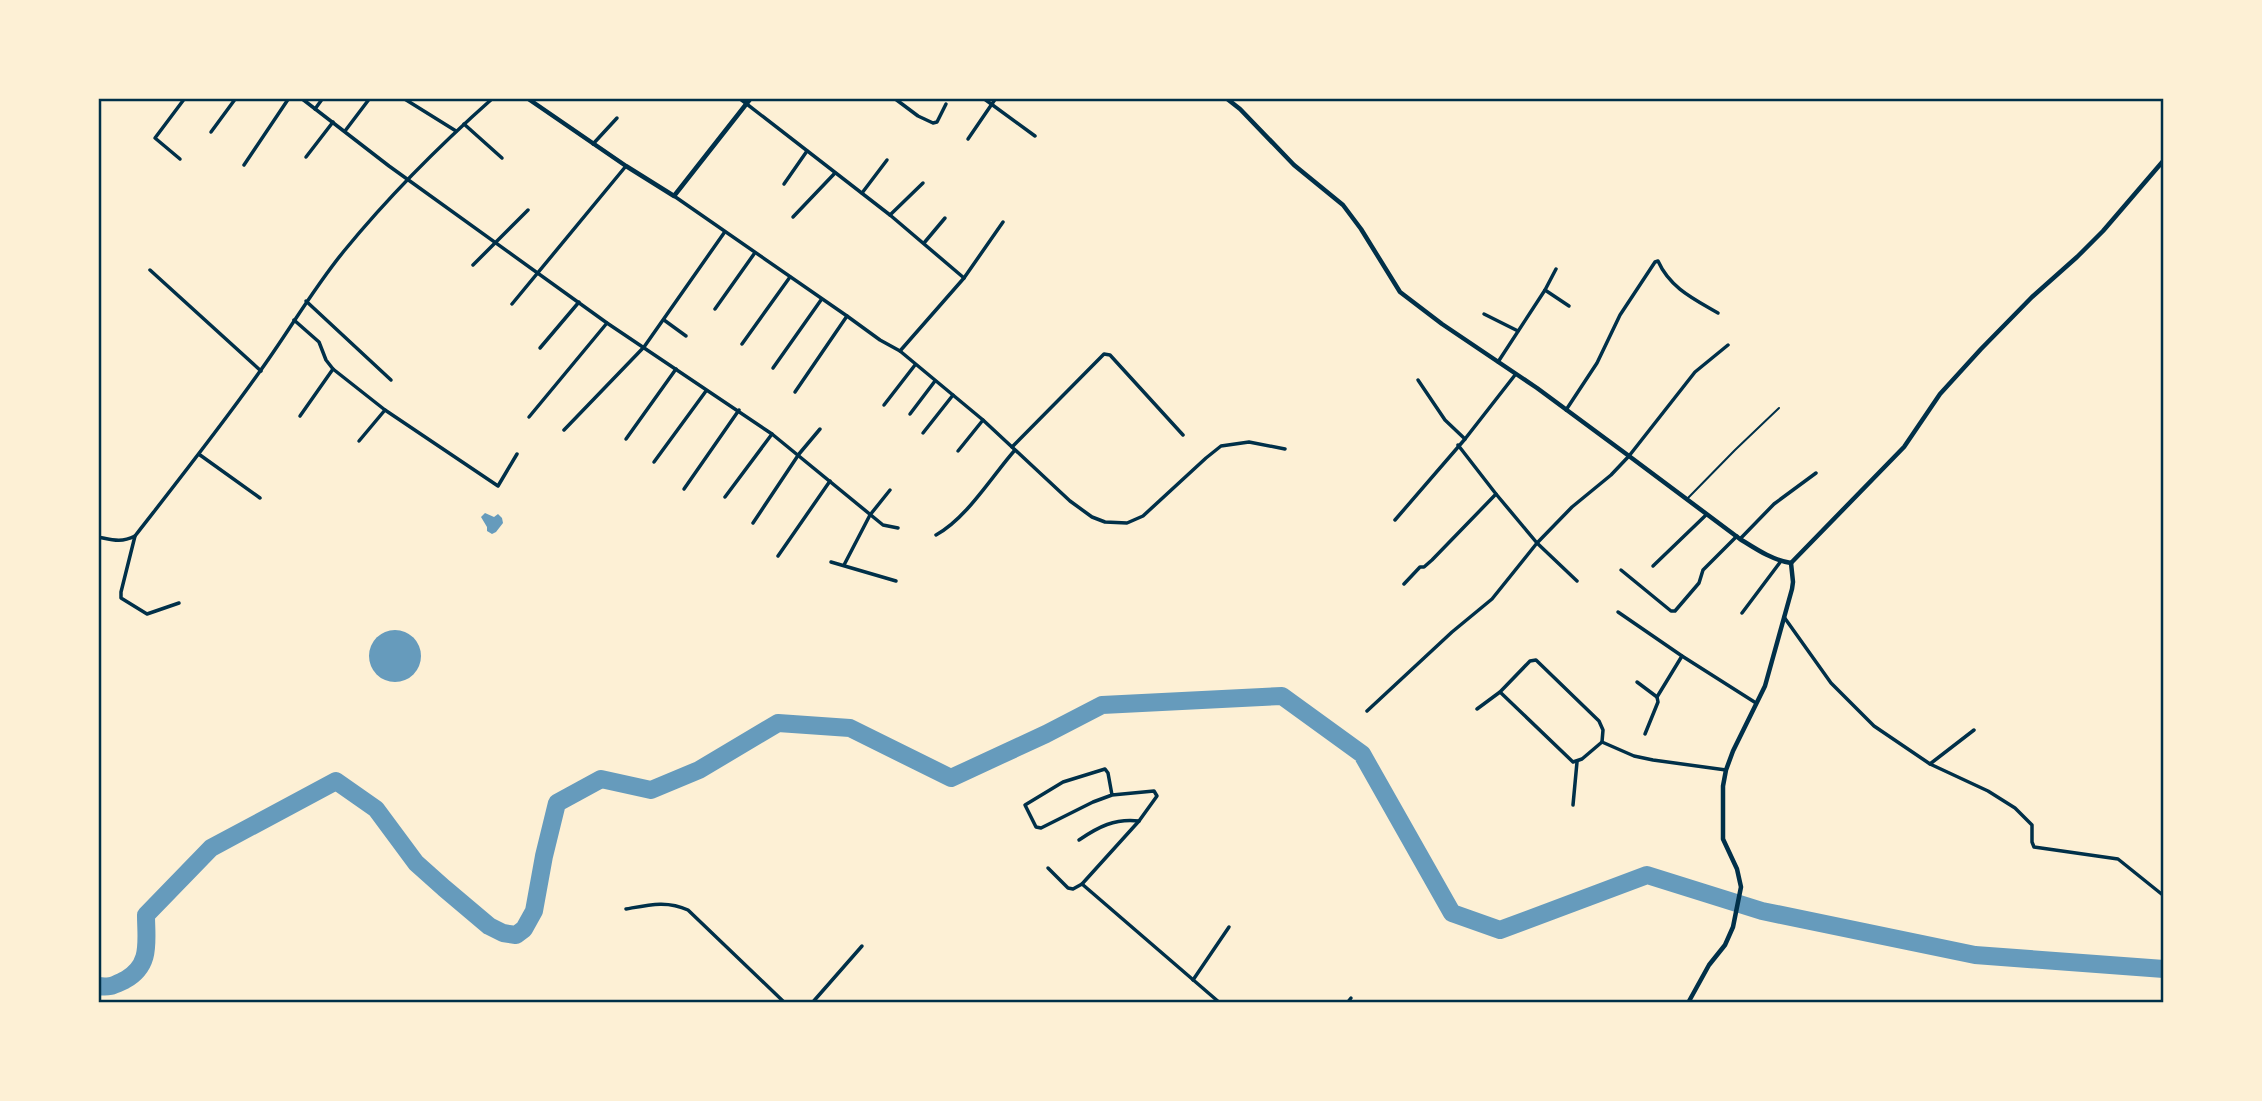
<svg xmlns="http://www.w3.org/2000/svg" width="2262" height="1101" font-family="Inter,sans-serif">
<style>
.water{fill:#669bbc}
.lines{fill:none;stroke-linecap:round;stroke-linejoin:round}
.river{stroke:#669bbc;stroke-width:18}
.service{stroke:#003049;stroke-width:2}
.minor{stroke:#003049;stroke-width:3.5}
.tertiary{stroke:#003049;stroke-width:4.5}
.neatline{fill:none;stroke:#003049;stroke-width:2.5}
</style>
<rect width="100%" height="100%" fill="#fdf0d5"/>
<g class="water">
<polygon points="485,513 494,517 498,514 502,518 503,523 496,532 492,534 487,531 487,527 481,517"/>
<circle cx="395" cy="656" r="26"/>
</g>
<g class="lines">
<path class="river" d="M98,986C110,988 114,985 125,980C152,965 146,941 146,915L211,848L336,781L376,809L416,863L444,888L489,926L503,933L516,935L524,929L534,911L544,856L557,803L601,779L651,790L699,770L778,723L850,728L951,778L1046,734L1102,705L1282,696L1362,754L1452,913L1500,930L1647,875L1762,911L1975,955L2164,969"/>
<polyline class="service" points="1687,499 1735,450 1779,408"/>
<g class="minor">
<polyline points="301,98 389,166 607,323 772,434 883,525 898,528"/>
<polyline points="403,98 456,131"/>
<polyline points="739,98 890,215 964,278"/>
<polyline points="894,98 918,116 933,123 937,122 946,104"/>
<polyline points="983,98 1035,136"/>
<polyline points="315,109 323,98"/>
<polyline points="464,124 502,158"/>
<polyline points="345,131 370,98"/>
<polyline points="211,132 236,98"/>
<polyline points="968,139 996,98"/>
<polyline points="593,144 617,118"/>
<polyline points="306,157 333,122"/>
<polyline points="180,159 155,138 185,98"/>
<polyline points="244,165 289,98"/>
<polyline points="784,184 807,151"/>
<polyline points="862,193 887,160"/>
<polyline points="674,196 847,316 880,340 900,351 983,420 1070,501 1092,517 1105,522 1127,523 1143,516 1206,458 1221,446 1249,442 1285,449"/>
<polyline points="890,215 923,183"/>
<polyline points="793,217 835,173"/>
<polyline points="924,243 945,218"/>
<polyline points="473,265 528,210"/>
<polyline points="150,270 261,371"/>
<polyline points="1545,290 1569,306"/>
<polyline points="306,301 391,380"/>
<polyline points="512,304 626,166"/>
<polyline points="715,309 754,254"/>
<polyline points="1484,314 1518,331"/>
<polyline points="294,320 319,342 326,360 333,369 385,410 498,486 517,454"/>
<polyline points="664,320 686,336"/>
<polyline points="742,344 790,277"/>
<polyline points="540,348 579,302"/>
<polyline points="900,351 964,278 1003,222"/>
<polyline points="1498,362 1545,290 1556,269"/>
<polyline points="773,368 821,300"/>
<polyline points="1418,380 1445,420 1465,439"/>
<polyline points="795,392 847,316"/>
<polyline points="884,405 915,365"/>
<path d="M1566,410L1597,363L1620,315L1655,262L1658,261C1670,288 1694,299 1718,313"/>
<polyline points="910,414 935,381"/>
<polyline points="300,416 333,369"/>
<polyline points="529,417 607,323"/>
<polyline points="564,430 644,347 724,233"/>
<polyline points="923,433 953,395"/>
<polyline points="626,439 676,369"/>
<polyline points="359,441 385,410"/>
<polyline points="1012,447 1104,354 1110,355 1183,435"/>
<polyline points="958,451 983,420"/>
<polyline points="200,455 260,498"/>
<polyline points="654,462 706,391"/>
<polyline points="684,489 739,410"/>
<polyline points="1496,494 1537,543 1577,581"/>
<polyline points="725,497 772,434"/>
<polyline points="1395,520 1465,439 1515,375"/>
<polyline points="753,523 799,454 820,429"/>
<path d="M936,535C967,518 992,476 1015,450"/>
<polyline points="135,536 121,592 121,598 147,614 179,603"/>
<path d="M98,537C113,540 121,543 135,536C177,482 219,429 258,374C288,333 312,290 344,251C389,196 440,145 493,98"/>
<polyline points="1740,539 1774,504 1816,473"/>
<polyline points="778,556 830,481"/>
<polyline points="831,562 896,581"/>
<polyline points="844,565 870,515 890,490"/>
<polyline points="1653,566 1706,515"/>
<polyline points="1621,570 1671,611 1675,611 1699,583 1703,570 1737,536"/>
<polyline points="1404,584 1420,567 1424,567 1432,560 1496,494 1458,445"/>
<polyline points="1618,612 1682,656 1756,703"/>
<polyline points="1742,613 1781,561"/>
<polyline points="1784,617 1831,683 1874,726 1930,764 1988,791 2015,808 2032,825 2032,842 2034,847 2118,859 2164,896"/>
<polyline points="1637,682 1657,697"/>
<polyline points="1477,709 1500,692 1530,661 1536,660 1599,721 1603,730 1602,742 1582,759 1573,762 1500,692"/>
<polyline points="1367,711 1452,632 1492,599 1537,543 1572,507 1611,475 1629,456 1695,372 1728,345"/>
<polyline points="1645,734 1658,702 1657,697 1682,656"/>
<polyline points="1602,742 1634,756 1653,760 1726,770"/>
<polyline points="1930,764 1974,730"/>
<polyline points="1573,805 1577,762"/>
<path d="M1079,840C1098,827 1115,818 1139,821"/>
<polyline points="1048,868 1068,888 1073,889 1082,884 1220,1003"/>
<polyline points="1082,884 1139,821 1157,796 1154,791 1112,795 1093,802 1041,828 1036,827 1025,805 1063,782 1105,769 1108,773 1112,795"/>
<path d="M626,909C648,905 667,900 688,910L785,1003"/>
<polyline points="1193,980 1229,927"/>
<polyline points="812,1003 862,946"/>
<polyline points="1347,1003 1351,998"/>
</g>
<g class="tertiary">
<polyline points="527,98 626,166 674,196 751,98"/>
<path d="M1226,98L1240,109L1294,165L1343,205L1361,229L1400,292L1442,324L1537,388L1629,456L1740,539C1756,549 1772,560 1791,563"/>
<polyline points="1791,563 1904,447 1940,394 1981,349 2032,297 2077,257 2103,231 2164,160"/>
<polyline points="1688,1003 1709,965 1725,945 1733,927 1741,887 1737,869 1723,839 1723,786 1726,770 1733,751 1765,686 1792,589 1793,582 1791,563"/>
</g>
</g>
<rect width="2262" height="1101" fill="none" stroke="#fdf0d5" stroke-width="200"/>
<rect x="100" y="100" width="2062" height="901" class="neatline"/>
</svg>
